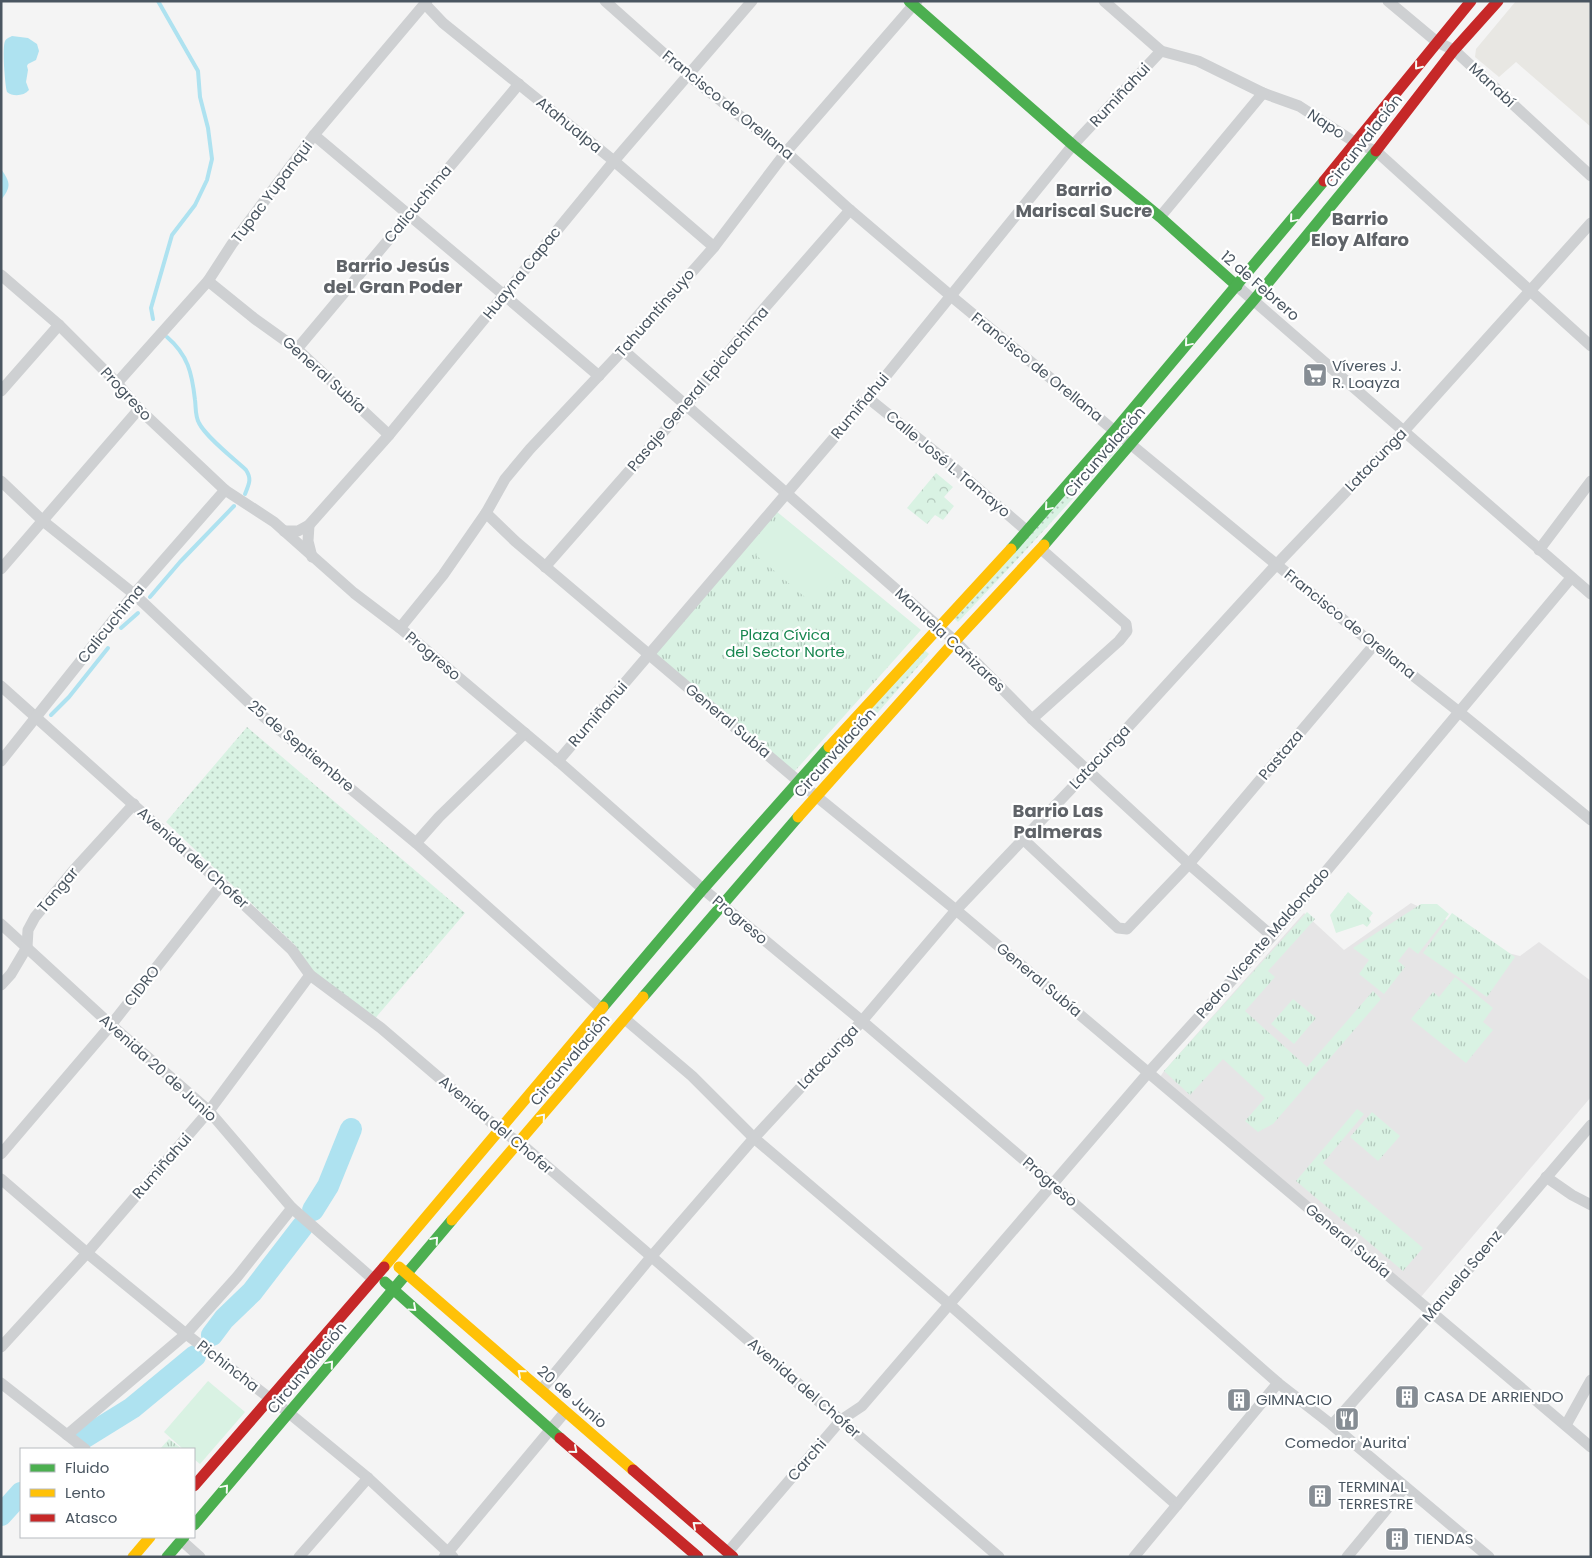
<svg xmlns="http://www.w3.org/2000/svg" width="1592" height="1558" font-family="Poppins,sans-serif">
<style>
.commercial{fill:#e8e7e3}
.education{fill:#e6e5e6}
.grass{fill:url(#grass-dots)}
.forest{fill:url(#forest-crowns)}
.park{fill:url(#park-tufts)}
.pitch{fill:#d9f2e3}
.water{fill:#aee2f0}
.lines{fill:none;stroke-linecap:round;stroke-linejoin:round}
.stream{stroke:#aee2f0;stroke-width:4}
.river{stroke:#aee2f0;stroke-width:22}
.street{stroke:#ced0d2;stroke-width:11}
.fast{stroke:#4caf50;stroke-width:11}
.slow{stroke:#ffc107;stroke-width:11}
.jam{stroke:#c62828;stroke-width:11}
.oneway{stroke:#f6fbf6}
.labels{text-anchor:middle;stroke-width:4.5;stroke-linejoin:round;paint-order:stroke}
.street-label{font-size:15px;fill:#4a5661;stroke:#fff}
.poi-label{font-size:15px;fill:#4a5661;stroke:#fff;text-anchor:start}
.park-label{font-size:15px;fill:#17864f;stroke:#fff}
.quarter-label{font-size:18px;font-weight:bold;fill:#5f6368;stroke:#fff}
</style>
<defs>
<pattern id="grass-dots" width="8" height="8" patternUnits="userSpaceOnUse" patternTransform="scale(1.25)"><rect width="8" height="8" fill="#d9f2e3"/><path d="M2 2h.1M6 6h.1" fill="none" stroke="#b2c7bb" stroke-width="1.8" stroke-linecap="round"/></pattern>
<pattern id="forest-crowns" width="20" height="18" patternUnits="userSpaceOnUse" patternTransform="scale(1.25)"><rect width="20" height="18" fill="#d9f2e3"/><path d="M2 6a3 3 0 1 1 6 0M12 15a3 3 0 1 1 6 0" fill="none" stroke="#b2c7bb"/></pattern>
<pattern id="park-tufts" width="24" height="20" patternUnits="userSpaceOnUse" patternTransform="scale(1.25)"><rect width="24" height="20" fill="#d9f2e3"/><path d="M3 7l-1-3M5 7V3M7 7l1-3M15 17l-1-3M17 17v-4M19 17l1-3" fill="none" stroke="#b2c7bb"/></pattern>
</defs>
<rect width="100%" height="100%" fill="#f4f4f4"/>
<polygon class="commercial" points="1516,1 1591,1 1591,127 1516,62 1499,77 1475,57 1476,49"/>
<polygon class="education" points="1411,903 1481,936 1487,948 1520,956 1539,942 1591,981 1591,1097 1420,1298 1158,1080 1164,1071 1304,913 1344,950"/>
<g class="grass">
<polygon points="1109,439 1121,446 1012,565 958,622 950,614"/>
<polygon points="921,647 929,654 824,774 817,777 809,769"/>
<polygon points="247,727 465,913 372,1022 304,967 295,945 166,822"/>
</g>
<polygon class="forest" points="936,473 953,487 944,497 954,506 943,520 935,515 927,524 907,508"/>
<g class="park">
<polygon points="776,511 921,630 794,772 653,655"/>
<polygon points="1348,892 1373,913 1369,918 1371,922 1367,927 1363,924 1336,933 1330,915"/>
<polygon points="1421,904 1437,904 1449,914 1418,954 1409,947 1398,961 1405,967 1384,994 1359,974 1369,960 1353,948"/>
<polygon points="1307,912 1315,919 1268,971 1275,977 1245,1011 1307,1067 1373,991 1381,999 1273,1124 1258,1132 1245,1121 1265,1098 1223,1059 1190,1095 1164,1071"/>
<polygon points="1452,913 1515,957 1487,997 1423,953"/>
<polygon points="1455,977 1493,1008 1483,1022 1493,1030 1466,1063 1411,1019 1433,992 1439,997"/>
<polygon points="1293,999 1316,1018 1294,1044 1271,1024"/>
<polygon points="1357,1109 1364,1114 1323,1163 1423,1248 1403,1271 1296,1181"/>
<polygon points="1372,1112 1400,1136 1378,1161 1350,1137"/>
<polygon points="169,1439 182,1449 160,1449"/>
</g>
<g class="pitch">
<polygon points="786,520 844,567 813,604 756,555"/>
<polygon points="208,1381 245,1412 200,1464 194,1459 194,1449 183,1449 164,1432"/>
</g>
<g class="water">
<path d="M12,36L28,38L37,44L39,51L36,60L28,64L27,66L28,70L26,82L29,90C24,96 13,97 7,92C5,85 2,47 5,41C7,38 8,38 12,36Z"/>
<path d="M1,169C11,183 11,187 1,200Z"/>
</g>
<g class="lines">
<g class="stream">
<polyline points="153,319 151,308 172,235 195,205 207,180 212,159 208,128 200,97 198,71 158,1"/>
<path d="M167,337C188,355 192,373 195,400C196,407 195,416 199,423C206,437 233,458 246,470C252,479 249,484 245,494"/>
<polyline points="150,597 180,562 234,506"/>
<polyline points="121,628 138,613"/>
<polyline points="51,715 69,697 108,648"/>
</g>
<g class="river">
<polyline points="313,1210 328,1186 351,1129"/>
<polyline points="212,1335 224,1319 252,1292 302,1227"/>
<polyline points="82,1439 132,1408 195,1356"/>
<polyline points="1,1515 21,1493"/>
</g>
<g class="street">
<polyline points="605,1 688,75 786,152 850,210 951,296 1374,645 1458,711 1591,820"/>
<polyline points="1104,1 1161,51 1198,61 1263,93 1299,106 1356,143 1376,151 1591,346"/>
<polyline points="1388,1 1437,42 1454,50 1591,176"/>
<polyline points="425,4 443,23 614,161 714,247"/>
<polyline points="314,135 504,295 599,376"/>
<polyline points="1160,217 1263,93"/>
<polyline points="1,275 59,325 117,383 139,409 225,490 274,522 354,593 400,628 558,761 703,889 862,1021 1052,1184 1278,1383 1332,1425 1489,1557"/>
<polyline points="208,281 255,319 297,349 389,435"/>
<polyline points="1237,286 1591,594"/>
<polyline points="297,349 519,84"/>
<polyline points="623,350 955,641 1032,719 1189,864 1272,936"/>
<polyline points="117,383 208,281 232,244 314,135 427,1"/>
<polyline points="1,391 59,325"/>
<polyline points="868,398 939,455 1027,531"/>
<polyline points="1,481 43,521 134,594 264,717 416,843 602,1009"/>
<polyline points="486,513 515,541 816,796 956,910 1591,1447"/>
<polyline points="309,525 308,541 312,557"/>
<polyline points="284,531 298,531 309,525 389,435 614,161 752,1"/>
<polyline points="1539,550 1591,481"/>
<polyline points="545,567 686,406 755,319 850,210"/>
<polyline points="1,569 139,409"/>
<polyline points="400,628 443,575 486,513 505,479 530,449 623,350 714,247 786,152 917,1"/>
<polyline points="1,686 222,884 292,950 310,975 381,1028 499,1129 520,1143 999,1557"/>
<polyline points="1032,719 1119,641 1127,631 1126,624 1041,549"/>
<polyline points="1,761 134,594 225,490"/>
<polyline points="558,761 868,398 1073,145 1161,51"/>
<polyline points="1024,840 1118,928 1127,929 1189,864 1374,645"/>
<polyline points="416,843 439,817 525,733"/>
<polyline points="1,924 111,1025 209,1111 292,1208 373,1279"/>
<polyline points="1,985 11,974 27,947 28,930 35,917 73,871 134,804"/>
<polyline points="625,1019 692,1076 754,1138 949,1304 1177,1505"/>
<polyline points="1,1154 111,1025 222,884"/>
<polyline points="1546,1177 1572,1195 1591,1205"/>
<polyline points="1,1179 87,1253 186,1334 289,1413 368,1478 453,1557"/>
<polyline points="1,1347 87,1253 209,1111 310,975"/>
<polyline points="1,1383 85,1449"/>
<polyline points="541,1390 651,1257 754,1138 862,1021 956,910 1088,771 1276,565 1403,432 1591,223"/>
<polyline points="1332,1425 1432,1312 1591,1125"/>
<polyline points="1566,1425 1591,1380"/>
<polyline points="67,1435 186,1334 237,1277 292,1208"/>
<polyline points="181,1540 200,1557"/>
<polyline points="728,1552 841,1420 862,1406 1148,1073 1272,936 1571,578"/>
<polyline points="299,1557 368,1478"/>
<polyline points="444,1557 565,1412"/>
<polyline points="1134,1557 1278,1383"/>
<polyline points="1347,1557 1405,1487"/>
</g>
<g class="fast">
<polyline points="909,1 1073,145 1160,217 1237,286"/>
<polyline points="1044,545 1253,301 1376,151"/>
<polyline points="1011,549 1115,430 1324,181"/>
<polyline points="643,997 798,817"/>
<polyline points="603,1007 703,889 829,747"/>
<polyline points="385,1282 560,1438"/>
<polyline points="194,1525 452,1220"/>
<polyline points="167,1557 184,1537"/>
</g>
<g class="slow">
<polyline points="829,747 1011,549"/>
<polyline points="798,817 955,641 1044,545"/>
<polyline points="452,1220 643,997"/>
<polyline points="384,1267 603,1007"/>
<polyline points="399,1267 633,1470"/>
<polyline points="133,1557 150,1537"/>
</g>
<g class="jam">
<polyline points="1376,151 1454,50 1498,1"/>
<polyline points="1324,181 1471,1"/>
<polyline points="560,1438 698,1557"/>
<polyline points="633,1470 733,1557"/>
<polyline points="194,1486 384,1267"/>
</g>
</g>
<defs><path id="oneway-chevron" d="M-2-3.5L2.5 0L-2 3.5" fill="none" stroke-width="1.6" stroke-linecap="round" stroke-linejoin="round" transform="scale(1.25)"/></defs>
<g class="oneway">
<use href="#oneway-chevron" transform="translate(1418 66) rotate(129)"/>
<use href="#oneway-chevron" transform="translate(1293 219) rotate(130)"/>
<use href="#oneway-chevron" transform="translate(1188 343) rotate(130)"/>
<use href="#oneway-chevron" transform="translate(1048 507) rotate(131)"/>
<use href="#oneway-chevron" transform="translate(542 1117) rotate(-50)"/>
<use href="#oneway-chevron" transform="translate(435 1240) rotate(-49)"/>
<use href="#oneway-chevron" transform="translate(413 1308) rotate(42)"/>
<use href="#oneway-chevron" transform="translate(330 1364) rotate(-50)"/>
<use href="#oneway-chevron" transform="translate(521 1373) rotate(-139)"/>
<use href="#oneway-chevron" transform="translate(574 1450) rotate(41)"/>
<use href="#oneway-chevron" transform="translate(225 1488) rotate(-50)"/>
<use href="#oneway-chevron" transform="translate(696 1525) rotate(-139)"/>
</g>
<defs>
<symbol id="supermarket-square" viewBox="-11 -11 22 22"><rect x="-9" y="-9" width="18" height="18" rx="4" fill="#868d94" stroke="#fff"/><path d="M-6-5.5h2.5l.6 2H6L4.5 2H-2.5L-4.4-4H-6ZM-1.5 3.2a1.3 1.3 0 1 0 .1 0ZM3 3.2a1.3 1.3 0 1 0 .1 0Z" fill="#fff"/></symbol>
<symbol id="building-square" viewBox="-11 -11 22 22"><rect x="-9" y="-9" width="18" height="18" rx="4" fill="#868d94" stroke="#fff"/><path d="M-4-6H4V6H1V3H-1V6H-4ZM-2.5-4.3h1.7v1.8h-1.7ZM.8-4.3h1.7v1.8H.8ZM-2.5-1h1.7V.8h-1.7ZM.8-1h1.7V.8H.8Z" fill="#fff"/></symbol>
<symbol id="restaurant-square" viewBox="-11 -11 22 22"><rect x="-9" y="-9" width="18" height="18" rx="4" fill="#868d94" stroke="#fff"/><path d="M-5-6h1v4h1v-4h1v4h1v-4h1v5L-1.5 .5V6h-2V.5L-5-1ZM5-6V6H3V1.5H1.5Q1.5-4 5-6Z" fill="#fff"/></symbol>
</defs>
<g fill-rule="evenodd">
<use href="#supermarket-square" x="1301" y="361" width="28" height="28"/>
<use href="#building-square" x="1393" y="1383" width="28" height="28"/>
<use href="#building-square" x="1225" y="1386" width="28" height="28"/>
<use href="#restaurant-square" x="1333" y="1405" width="28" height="28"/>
<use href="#building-square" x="1306" y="1482" width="28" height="28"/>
<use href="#building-square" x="1383" y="1525" width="28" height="28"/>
</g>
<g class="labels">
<g class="street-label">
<text transform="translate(1492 85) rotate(43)" y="5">Manabí</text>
<text transform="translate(1120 95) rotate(-47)" y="5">Rumiñahui</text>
<text transform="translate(728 105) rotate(39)" y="5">Francisco de Orellana</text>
<text transform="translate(1326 124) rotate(33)" y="5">Napo</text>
<text transform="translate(569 125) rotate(39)" y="5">Atahualpa</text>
<text transform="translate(1364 141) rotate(-52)" y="5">Circunvalación</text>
<text transform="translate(272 192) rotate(-53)" y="5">Tupac Yupanqui</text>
<text transform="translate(418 204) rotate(-50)" y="5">Calicuchima</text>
<text transform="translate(522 273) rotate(-51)" y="5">Huayna Capac</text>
<text transform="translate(1260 286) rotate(41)" y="5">12 de Febrero</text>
<text transform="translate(655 313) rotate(-49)" y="5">Tahuantinsuyo</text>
<text transform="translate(1037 367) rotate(39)" y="5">Francisco de Orellana</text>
<text transform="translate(324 375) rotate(42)" y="5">General Subía</text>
<text transform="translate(698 389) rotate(-50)" y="5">Pasaje General Epiclachima</text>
<text transform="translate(126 394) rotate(47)" y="5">Progreso</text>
<text transform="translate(860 406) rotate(-50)" y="5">Rumiñahui</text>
<text transform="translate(1105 452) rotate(-49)" y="5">Circunvalación</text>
<text transform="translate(1376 460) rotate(-46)" y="5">Latacunga</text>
<text transform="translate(948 464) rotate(40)" y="5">Calle José L. Tamayo</text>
<text transform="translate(111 624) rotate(-51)" y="5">Calicuchima</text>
<text transform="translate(1350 624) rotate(39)" y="5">Francisco de Orellana</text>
<text transform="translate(950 640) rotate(43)" y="5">Manuela Cañizares</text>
<text transform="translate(433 656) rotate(40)" y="5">Progreso</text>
<text transform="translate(598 714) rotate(-49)" y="5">Rumiñahui</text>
<text transform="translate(728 721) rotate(40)" y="5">General Subía</text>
<text transform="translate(301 746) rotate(40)" y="5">25 de Septiembre</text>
<text transform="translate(835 753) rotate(-48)" y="5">Circunvalación</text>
<text transform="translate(1281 755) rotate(-50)" y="5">Pastaza</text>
<text transform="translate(1100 757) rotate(-47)" y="5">Latacunga</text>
<text transform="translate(193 858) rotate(42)" y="5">Avenida del Chofer</text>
<text transform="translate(58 890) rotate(-50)" y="5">Tangar</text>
<text transform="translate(740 920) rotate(40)" y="5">Progreso</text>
<text transform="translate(1263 943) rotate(-49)" y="5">Pedro Vicente Maldonado</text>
<text transform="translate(1039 980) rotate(40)" y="5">General Subía</text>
<text transform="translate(142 986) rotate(-52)" y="5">CIDRO</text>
<text transform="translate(828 1057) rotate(-47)" y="5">Latacunga</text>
<text transform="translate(570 1060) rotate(-50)" y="5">Circunvalación</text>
<text transform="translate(158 1068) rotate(42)" y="5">Avenida 20 de Junio</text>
<text transform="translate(496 1125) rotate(40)" y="5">Avenida del Chofer</text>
<text transform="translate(162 1166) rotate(-49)" y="5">Rumiñahui</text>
<text transform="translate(1050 1182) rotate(41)" y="5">Progreso</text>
<text transform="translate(1348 1241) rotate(40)" y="5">General Subía</text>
<text transform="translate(1462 1276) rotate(-50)" y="5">Manuela Saenz</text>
<text transform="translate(228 1366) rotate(38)" y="5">Pichincha</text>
<text transform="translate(307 1368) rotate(-50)" y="5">Circunvalación</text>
<text transform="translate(804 1388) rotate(41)" y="5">Avenida del Chofer</text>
<text transform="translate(572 1397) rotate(41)" y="5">20 de Junio</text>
<text transform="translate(807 1460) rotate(-49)" y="5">Carchi</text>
</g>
<g class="poi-label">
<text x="1332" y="371">Víveres J.<tspan x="1332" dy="17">R. Loayza</tspan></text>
<text x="1424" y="1402">CASA DE ARRIENDO</text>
<text x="1256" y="1405">GIMNACIO</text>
<text x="1347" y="1448" text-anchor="middle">Comedor 'Aurita'</text>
<text x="1338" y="1492">TERMINAL<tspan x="1338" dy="17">TERRESTRE</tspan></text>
<text x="1414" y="1544">TIENDAS</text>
</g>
<g class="park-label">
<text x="785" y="640">Plaza Cívica<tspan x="785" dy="17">del Sector Norte</tspan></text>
</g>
<g class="quarter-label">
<text x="1084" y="196">Barrio<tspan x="1084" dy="21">Mariscal Sucre</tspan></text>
<text x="1360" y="225">Barrio<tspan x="1360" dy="21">Eloy Alfaro</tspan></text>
<text x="393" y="272">Barrio Jesús<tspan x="393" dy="21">deL Gran Poder</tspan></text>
<text x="1058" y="817">Barrio Las<tspan x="1058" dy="21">Palmeras</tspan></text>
</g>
</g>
<rect width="1592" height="1558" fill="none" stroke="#4a5661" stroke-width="5"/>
<rect x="20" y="1448" width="175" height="90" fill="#ffffff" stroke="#b7bbc0"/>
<rect x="30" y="1464" width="25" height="8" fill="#4caf50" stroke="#b7bbc0"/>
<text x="65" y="1473" font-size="15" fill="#4a5661">Fluido</text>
<rect x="30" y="1489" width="25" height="8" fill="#ffc107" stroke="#b7bbc0"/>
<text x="65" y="1498" font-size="15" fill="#4a5661">Lento</text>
<rect x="30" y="1514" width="25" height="8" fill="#c62828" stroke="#b7bbc0"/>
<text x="65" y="1523" font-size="15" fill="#4a5661">Atasco</text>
</svg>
